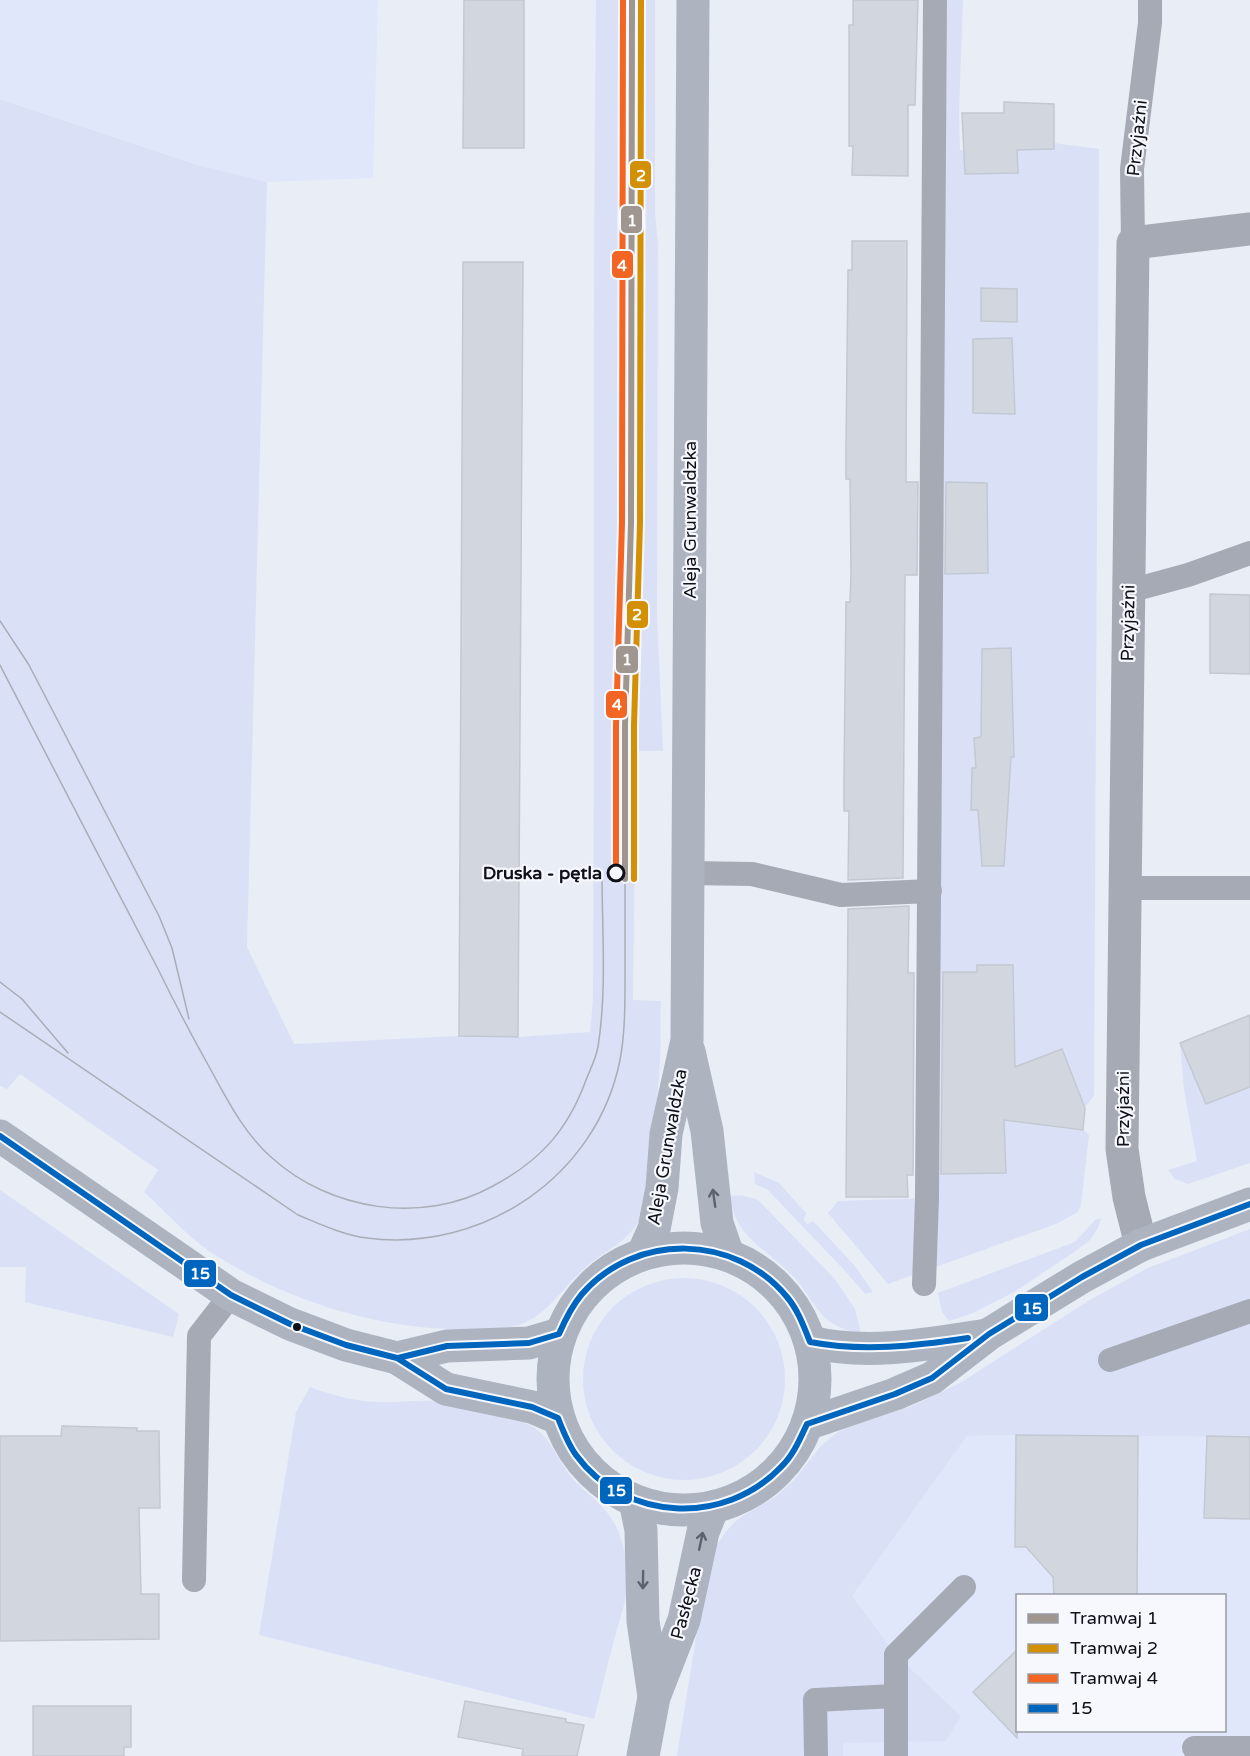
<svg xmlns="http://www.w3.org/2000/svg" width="1250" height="1756" font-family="'Varela Round',sans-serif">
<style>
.built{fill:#e0e7fa;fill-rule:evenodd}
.green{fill:#dae1f7}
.building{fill:#d2d6df;stroke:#c4c8d1;stroke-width:1.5}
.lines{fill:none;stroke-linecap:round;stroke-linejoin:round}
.lane{stroke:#a6aab5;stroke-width:24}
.street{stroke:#a6aab5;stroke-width:33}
.secondary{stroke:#aeb3c0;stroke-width:33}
.tram{stroke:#aaadb6;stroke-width:1.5}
.bus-1-casing{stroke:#f6f8fd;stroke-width:10}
.bus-1{stroke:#0065bd;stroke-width:6}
.tram-1-casing{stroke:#f6f8fd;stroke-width:10}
.tram-2-casing{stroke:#f6f8fd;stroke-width:10}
.tram-3-casing{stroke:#f6f8fd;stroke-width:10}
.tram-1{stroke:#9f968f;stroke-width:6}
.tram-2{stroke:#d49004;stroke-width:6}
.tram-3{stroke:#f26522;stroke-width:6}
.oneway{stroke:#5e626d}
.stop-dot{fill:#f6f8fd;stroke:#0e111a;stroke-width:3}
.bus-dot{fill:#0e111a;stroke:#f6f8fd;stroke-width:2}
.labels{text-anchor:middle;stroke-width:4.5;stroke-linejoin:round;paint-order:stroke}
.street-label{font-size:18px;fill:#0e111a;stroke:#f6f8fd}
.stop-label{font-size:18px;font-weight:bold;fill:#0e111a;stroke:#f6f8fd;text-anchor:end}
.line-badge{stroke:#f6f8fd;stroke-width:2}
.badge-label{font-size:16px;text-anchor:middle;font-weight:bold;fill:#fff}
</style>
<rect width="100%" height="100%" fill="#e9edf6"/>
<g class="built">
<polygon points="0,0 378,0 373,178 267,182 201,166 0,99"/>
<path d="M1016,1435L1250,1437V1756H843V1743L896,1740L961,1716L896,1655L851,1597L967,1436ZM1018,1596H1224V1730H1018Z"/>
</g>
<g class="green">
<path d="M596,0H655V212L658,245L657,615L663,751H636L633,1000L661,1001C660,1021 661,1041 660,1060C659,1086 655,1111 653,1137C651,1163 651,1193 640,1218C630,1242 601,1252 584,1269C562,1288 548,1315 519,1325C505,1329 489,1328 474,1329C383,1332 287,1301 212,1253C190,1239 164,1210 144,1192L158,1170L20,1074L7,1089L0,1086V99L201,166L267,182L247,947L294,1044L459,1036L518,1037L590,1032L593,1000C595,667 592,333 596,0Z"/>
<polygon points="935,0 963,0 959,113 960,150 971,150 1018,172 1017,150 1054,149 1054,143 1099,149 1094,1096 1086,1106 1068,1104 1065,1128 1083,1130 1089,1135 1081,1205 1078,1212 1056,1224 888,1284 828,1213 838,1201 927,1198"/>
<polygon points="1180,1043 1206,1104 1250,1087 1250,1163 1188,1184 1175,1179 1168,1170 1197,1161 1184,1090"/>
<polygon points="754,1172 779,1183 806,1213 804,1220 807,1224 813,1221 855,1266 873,1292 865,1294 847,1273 767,1189 755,1184"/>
<polygon points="0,1190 179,1314 173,1337 25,1302 26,1267 0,1267"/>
<path d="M741,1195L758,1200L835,1279L855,1309L861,1334C850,1331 840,1328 830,1322C816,1311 809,1295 798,1282C773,1252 734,1239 730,1196Z"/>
<polygon points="1101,1218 1098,1228 1090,1240 1077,1250 1016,1291 973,1313 949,1321 942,1312 938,1293 1075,1242 1095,1220"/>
<polygon points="1250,1229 1250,1437 1016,1435 967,1436 852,1596 896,1655 961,1716 946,1741 843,1743 843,1756 677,1756 705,1581 716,1546 728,1529 738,1519 775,1497 793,1481 821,1446 835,1434 853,1424 910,1407 960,1383 1088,1301 1148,1268"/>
<circle cx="684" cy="1379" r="101"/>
<path d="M310,1387C331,1395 354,1401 377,1402C401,1403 425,1398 449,1403C474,1408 525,1416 542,1434C555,1448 561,1465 573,1479C585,1493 601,1502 611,1518C627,1542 631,1577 624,1605C621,1617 617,1628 614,1640C607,1666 601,1693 594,1719L259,1635L296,1412Z"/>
</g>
<g class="building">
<polygon points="464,0 524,0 524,148 463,148"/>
<polygon points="853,0 918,0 915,105 908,105 908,176 852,175 853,146 849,146 849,25 853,25"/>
<polygon points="1004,102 1054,104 1054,149 1017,150 1018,173 965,174 962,113 1004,113"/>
<polygon points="852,241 907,241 906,482 918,482 917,575 905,575 903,878 848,880 849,811 844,811 844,778 846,602 850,602 851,573 850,479 846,479 846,446 848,270 852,270"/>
<polygon points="463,262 523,262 518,1037 459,1036"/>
<polygon points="981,288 1017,289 1017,322 981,321"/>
<polygon points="1012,338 1015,414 973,413 973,339"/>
<polygon points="946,482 987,483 988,573 945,574"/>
<polygon points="1210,594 1250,595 1250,674 1210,673"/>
<polygon points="1011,648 1014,757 1011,757 1004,866 982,866 978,810 971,810 972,768 976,768 974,738 981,737 982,649"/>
<polygon points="909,906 908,973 914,973 913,1175 907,1175 908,1197 846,1197 848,909"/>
<polygon points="977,965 1013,965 1015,1067 1062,1049 1085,1108 1083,1130 1004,1120 1006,1173 941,1174 943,972 977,972"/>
<polygon points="1250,1015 1250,1087 1206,1104 1180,1043"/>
<polygon points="62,1426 137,1428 137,1431 159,1431 160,1508 139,1508 141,1594 159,1594 159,1639 0,1641 0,1436 61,1436"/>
<polygon points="1016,1435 1138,1436 1137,1596 1054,1596 1053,1577 1026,1547 1015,1547"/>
<polygon points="1207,1436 1250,1437 1250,1519 1204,1518"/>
<polygon points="1017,1650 1017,1738 973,1692"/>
<polygon points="465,1701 566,1719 566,1722 584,1725 577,1756 522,1756 523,1749 458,1737"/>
<polygon points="33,1706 131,1706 131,1747 124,1747 124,1756 33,1756"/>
</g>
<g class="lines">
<g class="lane">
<polyline points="1133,243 1132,169 1150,23 1150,0"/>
<polyline points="1129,591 1188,575 1250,553"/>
<polyline points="689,873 752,874 841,895 930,891"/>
<polyline points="1125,888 1250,888"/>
<polyline points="924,1284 927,1198 935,0"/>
<polyline points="1110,1360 1250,1311"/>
<polyline points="194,1580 199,1336 231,1295"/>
<polyline points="1194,1748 1250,1748"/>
<polyline points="816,1756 815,1700 895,1696"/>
<polyline points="896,1756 896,1655 964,1587"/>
</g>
<polyline class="street" points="1141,1245 1129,1197 1122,1149 1133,243 1250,229"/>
<g class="secondary">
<polyline points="689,1051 707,1131 717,1223 728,1255"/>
<polyline points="0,1136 231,1295 290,1324 346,1345 397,1358 446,1389 532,1407 558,1418"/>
<circle cx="684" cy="1379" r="131"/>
<polyline points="643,1254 654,1229 662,1188 666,1134 687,1040 693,0"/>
<path d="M810,1342C869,1356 928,1344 987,1335"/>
<polyline points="397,1358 447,1346 529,1343 559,1334"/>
<polyline points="807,1424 895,1394 932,1378 989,1334 1082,1277 1141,1245 1250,1204"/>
<polyline points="635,1501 641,1530 643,1621 654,1696"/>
<polyline points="643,1756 654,1697 684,1620 703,1532 713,1507"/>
</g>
<g class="tram">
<polyline points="0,621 29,665 159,916 172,948 189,1019"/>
<path d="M0,665C52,766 105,868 158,969C175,1004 193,1038 212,1072C229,1103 245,1134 271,1157C330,1211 423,1225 493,1186C540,1161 568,1130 586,1080C590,1070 596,1058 598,1047C607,990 602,931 602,873"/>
<polyline points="0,982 22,999 68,1053"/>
<path d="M0,1012L298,1215C320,1224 343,1235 367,1238C483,1253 597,1176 620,1060C625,1034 625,1005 625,978C625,945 625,912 625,879"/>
</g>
<defs>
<g id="bus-1">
<path d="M0,1136L231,1295L290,1324L346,1345L397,1358L446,1389L532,1407L558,1418C563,1431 568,1444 576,1455C625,1522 725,1526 781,1467C793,1456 800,1439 807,1424L895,1394L932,1378L989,1334L1082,1277L1141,1245L1250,1204"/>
<path d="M398,1358L447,1346L529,1343L559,1334C565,1320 572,1306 582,1294C636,1232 735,1234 787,1297C798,1310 804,1327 810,1342C863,1352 915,1346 968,1338"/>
</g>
</defs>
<use href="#bus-1" class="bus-1-casing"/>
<use href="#bus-1" class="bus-1"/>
<defs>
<polyline id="tram-1" points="625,879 625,725 631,523 632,0"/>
<polyline id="tram-2" points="634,879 634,725 640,523 641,0"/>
<polyline id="tram-3" points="616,879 616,725 622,523 623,0"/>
</defs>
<use href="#tram-1" class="tram-1-casing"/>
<use href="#tram-2" class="tram-2-casing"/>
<use href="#tram-3" class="tram-3-casing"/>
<use href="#tram-1" class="tram-1"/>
<use href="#tram-2" class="tram-2"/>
<use href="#tram-3" class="tram-3"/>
</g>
<defs><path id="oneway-shaft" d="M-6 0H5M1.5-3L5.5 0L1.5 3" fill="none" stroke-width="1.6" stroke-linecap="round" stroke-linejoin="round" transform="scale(1.5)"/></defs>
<g class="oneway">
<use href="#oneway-shaft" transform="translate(714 1198) rotate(-98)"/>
<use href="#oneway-shaft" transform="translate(701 1541) rotate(-78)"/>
<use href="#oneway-shaft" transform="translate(643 1580) rotate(91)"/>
</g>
<circle class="stop-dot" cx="616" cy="873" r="8"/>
<circle class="bus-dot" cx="297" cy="1327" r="5"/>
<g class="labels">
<g class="street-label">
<text transform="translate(1137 138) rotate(-84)" y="6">Przyjaźni</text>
<text transform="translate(690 520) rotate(-90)" y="6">Aleja Grunwaldzka</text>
<text transform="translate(1128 623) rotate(-89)" y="6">Przyjaźni</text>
<text transform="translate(1123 1109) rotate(-90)" y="6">Przyjaźni</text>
<text transform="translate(667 1147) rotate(-80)" y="6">Aleja Grunwaldzka</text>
<text transform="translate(686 1603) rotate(-75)" y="6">Pasłęcka</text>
</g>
<g class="stop-label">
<text x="602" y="879">Druska - pętla</text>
</g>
</g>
<g class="line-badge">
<rect x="629" y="160" width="23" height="29" rx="6" fill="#d49004"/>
<rect x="620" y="205" width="23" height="29" rx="6" fill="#9f968f"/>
<rect x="611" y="250" width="23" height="29" rx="6" fill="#f26522"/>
<rect x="626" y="600" width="23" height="29" rx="6" fill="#d49004"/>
<rect x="615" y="645" width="24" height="29" rx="6" fill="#9f968f"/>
<rect x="605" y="690" width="23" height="29" rx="6" fill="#f26522"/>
<rect x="183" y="1259" width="34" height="29" rx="6" fill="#0065bd"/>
<rect x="1014" y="1293" width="35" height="29" rx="6" fill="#0065bd"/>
<rect x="599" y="1476" width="34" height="29" rx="6" fill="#0065bd"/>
</g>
<g class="badge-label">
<text x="641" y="181">2</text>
<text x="632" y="226">1</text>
<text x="622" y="271">4</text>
<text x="637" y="620">2</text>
<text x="627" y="665">1</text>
<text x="617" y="710">4</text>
<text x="200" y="1279">15</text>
<text x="1032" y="1314">15</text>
<text x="616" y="1496">15</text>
</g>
<rect x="1016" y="1594" width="210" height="138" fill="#f6f8fd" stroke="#999ca2" stroke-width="1.5"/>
<rect x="1028" y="1614" width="30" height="9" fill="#9f968f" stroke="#999ca2" stroke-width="1.5"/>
<text x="1070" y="1624" font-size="18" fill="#0e111a">Tramwaj 1</text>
<rect x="1028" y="1644" width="30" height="9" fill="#d49004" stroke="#999ca2" stroke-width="1.5"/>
<text x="1070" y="1654" font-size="18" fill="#0e111a">Tramwaj 2</text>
<rect x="1028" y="1674" width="30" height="9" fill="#f26522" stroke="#999ca2" stroke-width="1.5"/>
<text x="1070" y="1684" font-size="18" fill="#0e111a">Tramwaj 4</text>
<rect x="1028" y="1704" width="30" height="9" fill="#0065bd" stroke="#999ca2" stroke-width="1.5"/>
<text x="1070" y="1714" font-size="18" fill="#0e111a">15</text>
</svg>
